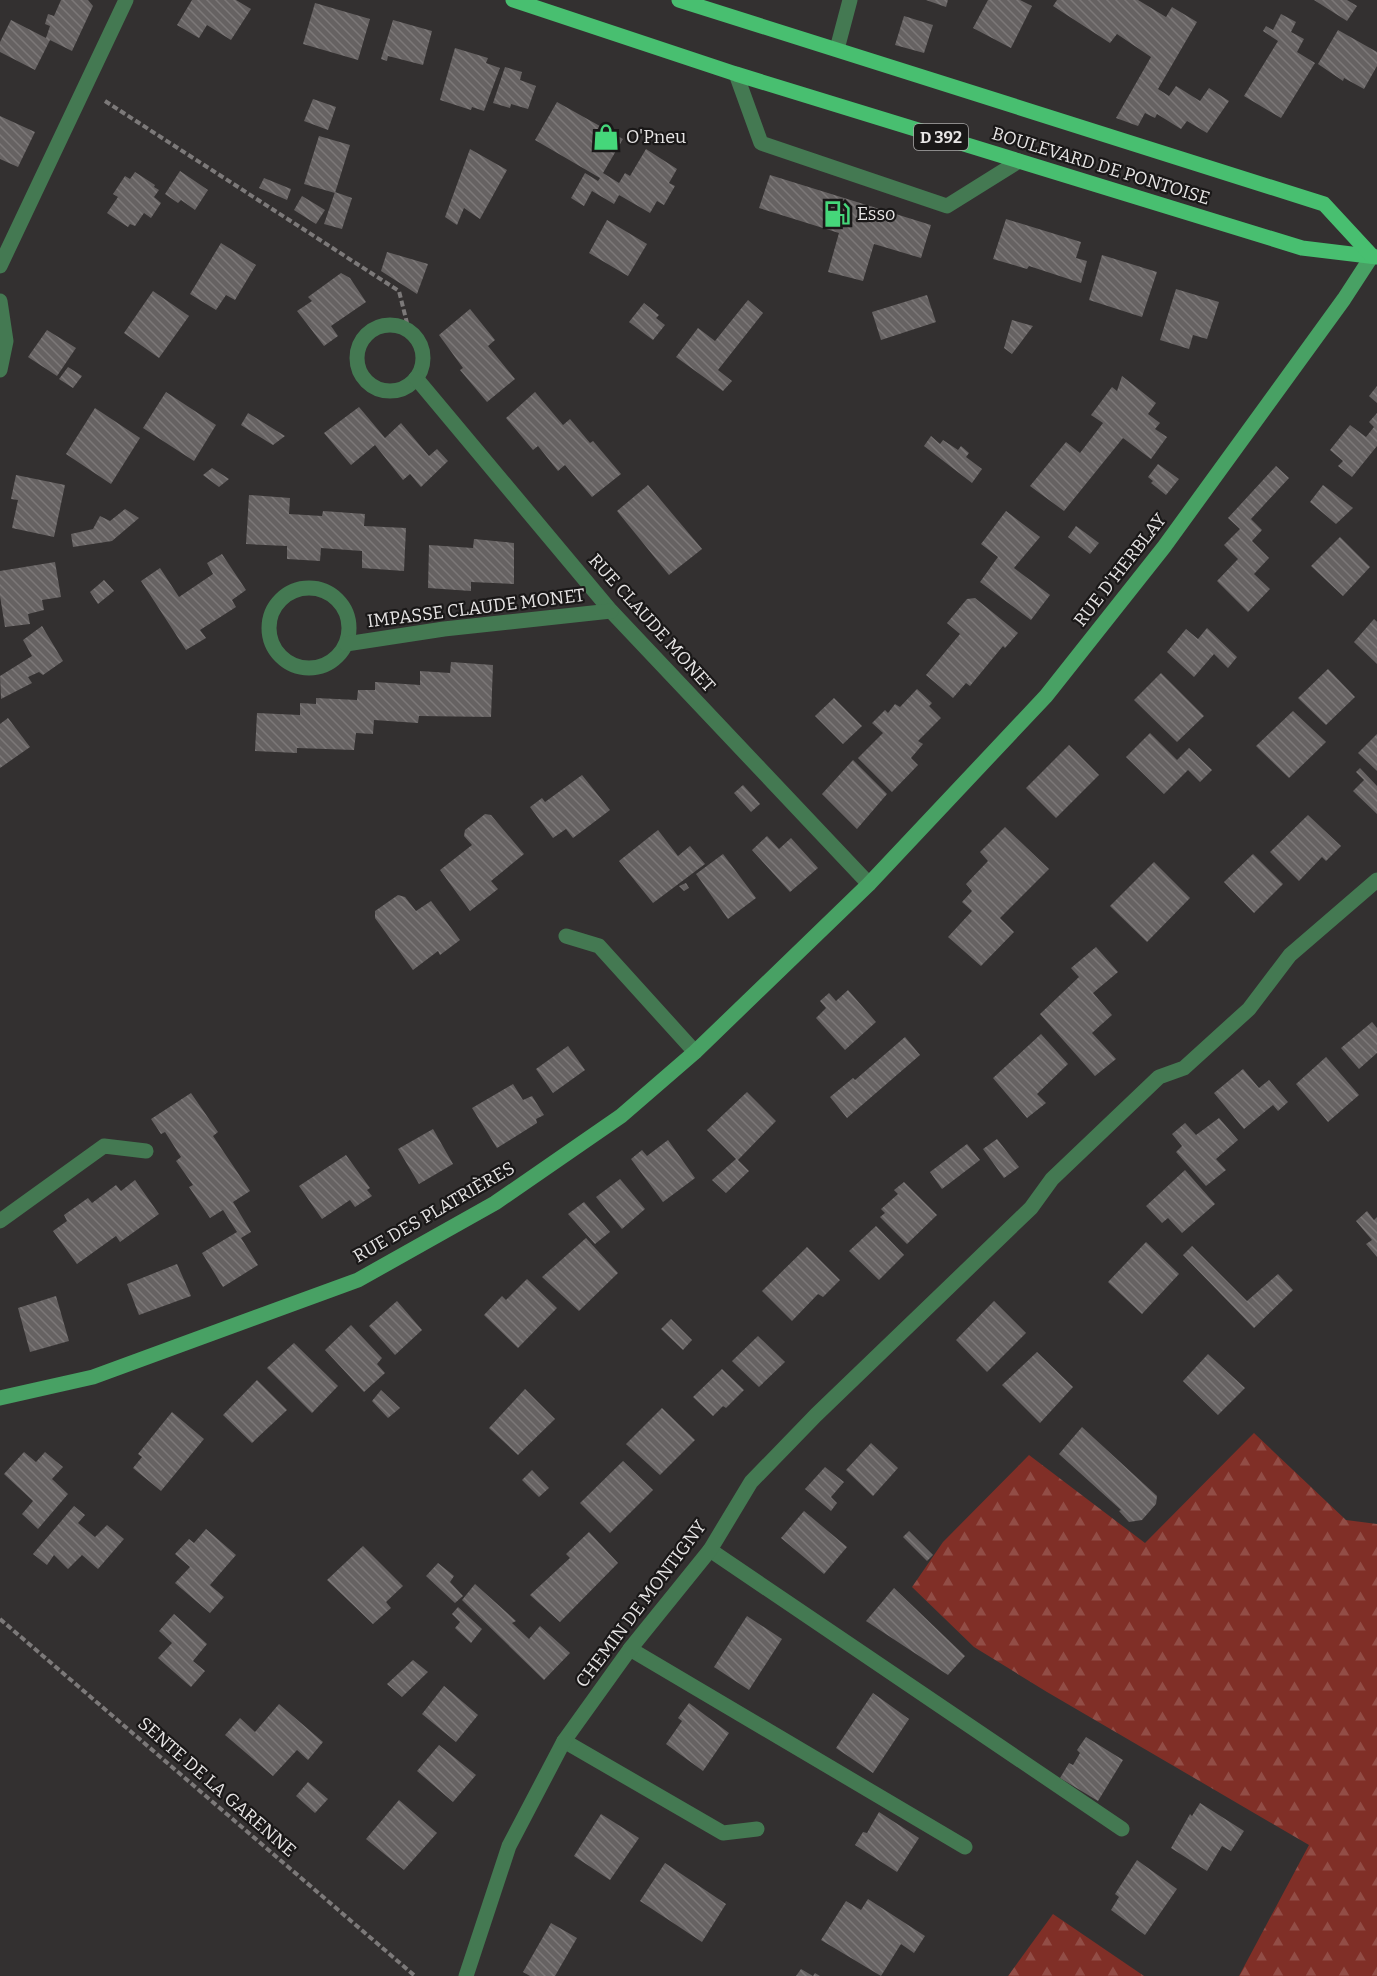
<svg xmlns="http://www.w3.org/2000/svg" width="1377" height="1976" font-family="Bitter,serif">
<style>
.forest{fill:url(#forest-firs)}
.building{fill:url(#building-back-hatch)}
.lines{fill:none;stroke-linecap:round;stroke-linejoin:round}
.path{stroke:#7c7979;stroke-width:4;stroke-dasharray:6 3;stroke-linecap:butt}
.service{stroke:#447952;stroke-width:15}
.minor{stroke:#447952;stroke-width:15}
.secondary{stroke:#48a164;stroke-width:15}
.primary{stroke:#48bf70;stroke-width:15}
.labels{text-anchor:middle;stroke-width:4.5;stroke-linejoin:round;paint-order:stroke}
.shield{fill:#1a1818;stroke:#aaa8a8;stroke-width:1.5}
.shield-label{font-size:16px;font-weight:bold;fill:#e7e5e5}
.poi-label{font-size:18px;fill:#e7e5e5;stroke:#1a1818;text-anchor:start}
.street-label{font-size:18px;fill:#e7e5e5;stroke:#1a1818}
</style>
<defs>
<pattern id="forest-firs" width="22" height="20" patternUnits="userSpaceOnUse" patternTransform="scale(1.5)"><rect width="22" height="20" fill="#802f27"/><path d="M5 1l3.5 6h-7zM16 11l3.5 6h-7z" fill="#924d46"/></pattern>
<pattern id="building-back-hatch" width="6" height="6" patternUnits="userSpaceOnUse" patternTransform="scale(1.5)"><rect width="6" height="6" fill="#666262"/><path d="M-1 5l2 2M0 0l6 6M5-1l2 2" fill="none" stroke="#7c7878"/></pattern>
</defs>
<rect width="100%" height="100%" fill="#333030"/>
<g class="forest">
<polygon points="1254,1433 1346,1520 1377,1524 1377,1976 1239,1976 1309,1845 1047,1692 974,1647 912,1587 943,1542 1029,1455 1145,1543"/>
<polygon points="1053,1914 1144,1976 1008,1976"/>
</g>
<g class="building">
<polygon points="61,0 88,0 93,6 72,51 50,40 35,70 0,52 0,42 11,20 46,38 50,26 45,24 48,14 54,16"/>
<polygon points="192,0 236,0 251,9 231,40 207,25 199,38 177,25"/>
<polygon points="926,0 948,0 946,7"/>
<polygon points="988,0 1020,0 1032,6 1011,48 973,28"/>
<polygon points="1057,0 1138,0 1166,17 1172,7 1197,22 1158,89 1169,96 1176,86 1200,101 1209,88 1229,101 1207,133 1187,121 1181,129 1157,114 1155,118 1145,113 1138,126 1116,118 1151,57 1117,34 1110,43 1053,6"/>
<polygon points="1314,0 1347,0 1357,6 1347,21"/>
<polygon points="315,3 370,19 358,60 303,44"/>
<polygon points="1281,14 1296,22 1291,32 1304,39 1297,52 1315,63 1281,118 1244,96 1278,41 1263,31 1266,26 1273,30"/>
<polygon points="904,16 933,25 924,53 895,45"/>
<polygon points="393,20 432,31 423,65 388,56 387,61 381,59"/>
<polygon points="1338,30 1377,52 1377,66 1364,89 1344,78 1343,81 1318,64"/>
<polygon points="455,48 488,58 486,63 500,68 484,111 472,107 471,110 440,100"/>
<polygon points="505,67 522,72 520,80 536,86 528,109 511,104 510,108 493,103"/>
<polygon points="313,99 336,107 328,130 304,121"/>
<polygon points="557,102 623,139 603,173 619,183 625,173 630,176 646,149 677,169 669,183 675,186 664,205 657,201 650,213 619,195 614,204 592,191 584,206 571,198 585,173 598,181 600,178 535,140"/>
<polygon points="0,116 35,132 18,167 0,159"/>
<polygon points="319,136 350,145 335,193 304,184"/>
<polygon points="470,149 507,170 480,219 464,208 457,225 445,217"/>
<polygon points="180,171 208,190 195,210 181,200 178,203 165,194"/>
<polygon points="135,172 155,185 154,187 159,190 154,197 161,203 151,218 144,213 135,226 130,224 128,227 107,213 118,197 113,194 125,176 130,179"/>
<polygon points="770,175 931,225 921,258 874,244 863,281 828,272 839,233 759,208"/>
<polygon points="264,178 291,189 287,200 259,188"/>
<polygon points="335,192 352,198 342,229 324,224"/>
<polygon points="302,196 325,210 316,224 294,210"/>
<polygon points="1006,219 1081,242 1076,258 1087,261 1081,283 1029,266 1027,269 993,259"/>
<polygon points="607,220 647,244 628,276 589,253"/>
<polygon points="221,243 256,265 235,300 226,295 216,310 190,294"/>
<polygon points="387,252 428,264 417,294 381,271"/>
<polygon points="1102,255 1157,272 1142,317 1089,300"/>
<polygon points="341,273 350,278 366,302 331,326 338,336 324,346 297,311 312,301 308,297"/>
<polygon points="1176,289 1219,302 1207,339 1193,335 1189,349 1160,340"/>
<polygon points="153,291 189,316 159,358 124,333"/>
<polygon points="927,295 936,322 881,340 872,312"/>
<polygon points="748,300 763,313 718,370 732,381 723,391 676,357 698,328 715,341"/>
<polygon points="644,303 659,315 656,318 665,325 653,340 629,322"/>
<polygon points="470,309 495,340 488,346 515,379 487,402 460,370 463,368 439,335"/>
<polygon points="1012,320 1033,326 1012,354 1004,348"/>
<polygon points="47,330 76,348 57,376 28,357"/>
<polygon points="68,367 82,376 73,388 59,379"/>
<polygon points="1122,376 1156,403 1148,414 1160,423 1155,429 1167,437 1151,459 1123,438 1064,511 1030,486 1066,442 1080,453 1103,423 1091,415 1112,387 1117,391"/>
<polygon points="1377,386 1377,403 1369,396"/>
<polygon points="166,392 216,425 194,461 143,428"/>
<polygon points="535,392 563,425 570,419 590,443 593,441 621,474 592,497 565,465 558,471 538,446 533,450 506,418"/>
<polygon points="359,407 385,438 401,423 429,456 437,449 448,461 421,487 410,474 403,480 375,445 351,465 324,433"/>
<polygon points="95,408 140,438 111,484 66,454"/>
<polygon points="248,413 285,436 273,445 241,425"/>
<polygon points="1377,413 1377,446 1352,477 1338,466 1343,461 1330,450 1350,425 1366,437 1374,427 1369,422"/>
<polygon points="931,436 940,444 943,440 958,450 961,446 969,453 966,457 982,469 972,483 924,446"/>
<polygon points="1158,464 1179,479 1166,495 1151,483 1153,481 1148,477"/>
<polygon points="1276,466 1289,478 1251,519 1262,530 1252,541 1269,558 1254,574 1270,589 1248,612 1217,581 1238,559 1224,545 1240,529 1228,518"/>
<polygon points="212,468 229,479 219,487 203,475"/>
<polygon points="16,475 65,485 54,537 12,528 18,500 11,499"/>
<polygon points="648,485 702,549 669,575 617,511"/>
<polygon points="1323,485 1353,508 1336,524 1310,502"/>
<polygon points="249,495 290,498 289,514 322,516 323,511 365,514 364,526 406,528 404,571 362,568 362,551 321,548 320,561 287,559 287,546 246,544"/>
<polygon points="125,509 139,518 112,541 73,547 71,534 93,529 100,516 110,521"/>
<polygon points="1006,511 1040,537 1014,568 1050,595 1031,620 980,582 998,557 981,544"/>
<polygon points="1076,526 1099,543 1090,554 1068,537"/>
<polygon points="1340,537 1370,567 1343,596 1311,566"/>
<polygon points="474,539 514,543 514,584 471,582 471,591 428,588 429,545 473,548"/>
<polygon points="222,554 246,590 232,600 236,607 200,630 206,638 186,650 141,581 160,568 179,597 213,574 207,563"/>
<polygon points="55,562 61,597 42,600 44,610 28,614 30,624 5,627 0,596 0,571"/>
<polygon points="104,580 114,591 98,604 90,592"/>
<polygon points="975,598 1018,633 1005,648 1003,646 970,686 966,683 953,698 926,675 960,634 947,623 967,599"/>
<polygon points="1374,619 1377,622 1377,664 1354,642"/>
<polygon points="42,626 63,661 43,675 39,672 28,677 32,683 1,699 0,676 32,656 23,640"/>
<polygon points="1207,628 1237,657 1228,668 1214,654 1194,677 1167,652 1186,629 1198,639"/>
<polygon points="451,662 493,665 491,717 419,716 418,723 374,720 373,734 356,733 354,750 297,748 297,753 255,751 257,713 300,715 300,703 316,704 316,698 357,700 358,690 375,690 375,682 420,685 420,671 450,673"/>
<polygon points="1328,669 1355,697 1326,725 1298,698"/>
<polygon points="1161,673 1204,716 1177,742 1134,700"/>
<polygon points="917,689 932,703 929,706 941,718 918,741 923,744 911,758 918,765 892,792 858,758 883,733 872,723 885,710 888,713 895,704 900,707"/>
<polygon points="834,698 862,726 843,744 815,716"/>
<polygon points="1293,711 1326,742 1289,778 1256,746"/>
<polygon points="8,718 30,747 0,768 0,724"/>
<polygon points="1150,733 1177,760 1189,748 1212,770 1200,782 1188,770 1164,794 1126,757"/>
<polygon points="1377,734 1377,771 1358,753"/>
<polygon points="1069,745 1099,775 1056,818 1026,788"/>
<polygon points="853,760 887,794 857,829 822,794"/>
<polygon points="1360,768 1377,786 1377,814 1353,791 1364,780 1356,772"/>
<polygon points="582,775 610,810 573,838 566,829 553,838 530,807 542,798 545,802"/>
<polygon points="743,785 760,804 751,812 734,793"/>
<polygon points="485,814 491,815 524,854 491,881 498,889 470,911 440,870 472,845 464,836 465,830"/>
<polygon points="1308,815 1341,846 1326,861 1322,857 1299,881 1270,852"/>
<polygon points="1005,827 1049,869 1000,918 1014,932 981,966 948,937 972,911 962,902 972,891 966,884 988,861 980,852"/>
<polygon points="658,830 678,856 690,846 705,864 653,903 619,861"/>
<polygon points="767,836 779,849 791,838 818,868 790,892 752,850"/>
<polygon points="723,854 756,898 728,919 696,874"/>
<polygon points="1253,854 1283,884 1254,913 1224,882"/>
<polygon points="1154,862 1190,898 1147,942 1110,906"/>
<polygon points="686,883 689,888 684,891 679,886"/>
<polygon points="398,895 405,897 416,911 431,901 460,940 440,955 438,951 413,970 375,918 375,911"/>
<polygon points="1096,947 1118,972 1093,993 1112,1015 1092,1033 1116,1059 1095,1076 1040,1014 1079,977 1071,968"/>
<polygon points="848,990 876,1022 845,1050 816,1018 826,1008 820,1001 829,993 836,1001"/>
<polygon points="1372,1022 1377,1028 1377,1053 1359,1069 1341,1048"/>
<polygon points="1041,1034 1068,1064 1037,1094 1046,1103 1027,1118 993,1078"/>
<polygon points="905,1037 920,1055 847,1118 830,1097 853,1078 855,1080"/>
<polygon points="568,1046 585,1070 553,1093 536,1069"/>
<polygon points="1326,1057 1359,1095 1328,1122 1296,1084"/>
<polygon points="1243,1069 1259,1088 1269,1080 1288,1102 1278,1111 1273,1105 1244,1129 1214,1093"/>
<polygon points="513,1084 523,1100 532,1096 544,1115 536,1119 537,1123 497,1148 472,1108"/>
<polygon points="747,1092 776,1121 738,1160 749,1171 726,1193 712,1180 736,1159 707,1130"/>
<polygon points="191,1093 218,1132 213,1136 250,1191 233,1202 251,1232 241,1238 258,1265 223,1287 202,1253 237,1232 223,1210 210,1218 189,1187 193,1185 176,1161 181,1157 165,1132 161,1134 151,1119"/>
<polygon points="1219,1118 1238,1140 1216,1159 1226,1170 1206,1186 1176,1152 1182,1146 1172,1134 1185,1123 1196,1135"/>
<polygon points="433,1129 453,1164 419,1184 398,1149"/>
<polygon points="997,1139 1019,1167 1004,1178 983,1149"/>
<polygon points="668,1140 695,1178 663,1202 631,1159 642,1150 647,1156"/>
<polygon points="967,1144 980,1160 942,1189 930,1172"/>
<polygon points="346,1155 370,1188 367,1190 372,1196 355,1207 350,1200 322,1219 299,1186"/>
<polygon points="1185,1170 1215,1204 1182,1233 1168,1218 1162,1223 1146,1206"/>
<polygon points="620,1179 645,1209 622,1229 596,1197"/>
<polygon points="135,1180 159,1214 120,1242 116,1236 77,1264 53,1231 67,1221 64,1215 88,1198 92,1203 116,1185 121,1191"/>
<polygon points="904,1182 937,1215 907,1244 880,1217 885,1213 881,1209 898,1194 894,1190"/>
<polygon points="584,1202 610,1232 595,1244 568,1214"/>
<polygon points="1367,1211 1374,1220 1377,1217 1377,1257 1366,1244 1372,1240 1356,1221"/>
<polygon points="876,1226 904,1255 879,1280 849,1251"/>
<polygon points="586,1238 618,1273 579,1311 542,1277"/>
<polygon points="1146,1242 1179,1274 1142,1314 1108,1282"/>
<polygon points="1192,1246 1247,1301 1278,1274 1293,1290 1254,1328 1183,1255"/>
<polygon points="807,1247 840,1280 823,1297 818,1294 792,1321 762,1291"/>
<polygon points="177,1264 191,1296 139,1315 127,1284"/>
<polygon points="527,1279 557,1308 518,1348 484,1315 502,1296 506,1300"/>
<polygon points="56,1296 69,1341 30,1352 18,1308"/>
<polygon points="397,1301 422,1330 395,1355 369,1326"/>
<polygon points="994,1301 1026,1333 987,1372 956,1340"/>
<polygon points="671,1319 692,1340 683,1350 661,1329"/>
<polygon points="351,1325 382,1358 377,1364 385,1373 364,1392 325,1350"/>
<polygon points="758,1336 785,1362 759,1387 732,1361"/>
<polygon points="294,1343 338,1386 312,1413 267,1368"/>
<polygon points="1037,1352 1073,1387 1040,1423 1002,1385"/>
<polygon points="1208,1354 1245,1388 1218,1415 1183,1381"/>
<polygon points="722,1369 744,1390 726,1408 723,1406 713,1416 693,1397"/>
<polygon points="257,1380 287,1410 252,1443 223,1415"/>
<polygon points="525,1389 555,1419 518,1455 489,1428"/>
<polygon points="381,1390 400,1408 388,1418 372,1401"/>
<polygon points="662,1408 695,1440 660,1475 626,1444"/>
<polygon points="172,1412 204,1439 161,1491 133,1468 142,1457 138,1454"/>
<polygon points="1082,1427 1157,1496 1156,1504 1142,1520 1129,1522 1119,1511 1121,1510 1059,1454"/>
<polygon points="871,1443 898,1468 873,1496 846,1470"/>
<polygon points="24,1452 36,1462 45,1452 63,1467 52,1479 68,1494 38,1529 22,1514 33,1501 4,1474"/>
<polygon points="623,1461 653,1490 610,1533 580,1503"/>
<polygon points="825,1467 844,1482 831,1497 837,1503 831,1511 805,1489"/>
<polygon points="532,1470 549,1488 539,1497 522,1480"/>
<polygon points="74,1506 85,1515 78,1523 95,1537 107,1525 124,1539 98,1569 82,1555 68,1569 54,1555 47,1565 33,1554"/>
<polygon points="804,1511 847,1547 824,1574 781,1538"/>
<polygon points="206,1529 236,1555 210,1585 224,1597 210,1613 175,1583 190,1567 175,1554 189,1539 194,1543"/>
<polygon points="909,1531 933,1555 927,1561 903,1537"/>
<polygon points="589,1532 618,1563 560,1622 530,1595 570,1558 566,1554"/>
<polygon points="363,1546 403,1586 386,1602 391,1608 373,1624 327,1580"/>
<polygon points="438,1563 454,1576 450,1582 463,1596 455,1603 426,1576"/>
<polygon points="475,1584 516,1621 512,1623 529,1639 540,1626 570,1653 544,1680 462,1600"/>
<polygon points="894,1588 965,1656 948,1675 866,1621"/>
<polygon points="458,1607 482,1629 471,1643 455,1628 460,1622 452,1614"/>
<polygon points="174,1614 207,1644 193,1661 205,1671 191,1687 158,1658 172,1643 159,1631"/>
<polygon points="747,1616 782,1639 749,1690 714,1667"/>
<polygon points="413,1660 428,1672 402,1697 387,1684"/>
<polygon points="444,1686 478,1715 456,1742 422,1714"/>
<polygon points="873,1693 909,1719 873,1773 836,1748"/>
<polygon points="689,1703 729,1733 703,1771 666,1744 682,1721 678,1718"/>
<polygon points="279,1704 323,1742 308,1760 297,1750 273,1776 225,1735 240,1718 255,1732"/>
<polygon points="1086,1737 1123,1760 1098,1801 1060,1778 1069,1763 1073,1765 1080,1753 1077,1750"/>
<polygon points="439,1745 476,1775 453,1802 417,1771"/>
<polygon points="308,1782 328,1799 315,1813 296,1796"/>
<polygon points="399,1800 437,1833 404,1870 366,1839"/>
<polygon points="1200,1803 1244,1831 1231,1851 1222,1846 1207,1871 1171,1848 1190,1814 1192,1816"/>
<polygon points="879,1812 919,1838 897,1872 855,1845 863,1832 867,1833"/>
<polygon points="601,1814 639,1838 610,1880 574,1856"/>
<polygon points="1137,1860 1177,1889 1145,1935 1111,1910 1119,1897 1115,1894"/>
<polygon points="665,1863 726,1904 702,1942 640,1901"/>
<polygon points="868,1899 925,1936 914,1953 901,1944 881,1976 821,1940 846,1901 861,1910"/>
<polygon points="551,1923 577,1938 555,1976 530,1976 523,1972"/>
<polygon points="801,1969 813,1976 815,1973 820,1976 796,1976"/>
</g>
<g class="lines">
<g class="path">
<polyline points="105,101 399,291 409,331"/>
<polyline points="0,1619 415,1976"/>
</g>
<g class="service">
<polyline points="736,74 761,143 947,206 1019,161"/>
<polyline points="566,936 599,946 695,1052"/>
<polyline points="0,1221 104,1146 146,1151"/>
<polyline points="710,1550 1122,1829"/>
<polyline points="630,1649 965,1847"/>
<polyline points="564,1741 723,1833 757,1829"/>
</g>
<g class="minor">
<polyline points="837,49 850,0"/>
<polyline points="0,266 126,0"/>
<polyline points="0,301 6,341 0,370"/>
<circle cx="390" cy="358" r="33"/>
<polyline points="416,378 611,611 869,884"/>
<circle cx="309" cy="628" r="40"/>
<polyline points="346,644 444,629 611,611"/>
<polyline points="466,1976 509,1846 564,1741 630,1649 710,1550 751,1482 816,1415 1031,1208 1052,1179 1159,1077 1184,1068 1249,1009 1290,955 1377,880"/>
</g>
<polyline class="secondary" points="0,1398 93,1377 358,1280 495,1203 621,1116 695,1052 869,884 1046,696 1164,547 1344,299 1372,256"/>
<g class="primary">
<polyline points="513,0 736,74 1302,248 1377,257"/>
<polyline points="679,0 1324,204 1372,256"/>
</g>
</g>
<defs>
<symbol id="shop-bare" viewBox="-9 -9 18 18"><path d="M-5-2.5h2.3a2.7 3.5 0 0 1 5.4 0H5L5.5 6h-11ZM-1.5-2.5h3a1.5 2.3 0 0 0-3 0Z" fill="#45d77a" stroke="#1a1818" stroke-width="2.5" paint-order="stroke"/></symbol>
<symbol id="fuel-bare" viewBox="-9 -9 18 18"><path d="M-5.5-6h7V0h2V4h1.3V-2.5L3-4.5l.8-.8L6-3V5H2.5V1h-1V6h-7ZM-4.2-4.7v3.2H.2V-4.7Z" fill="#45d77a" stroke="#1a1818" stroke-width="2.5" paint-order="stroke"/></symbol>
</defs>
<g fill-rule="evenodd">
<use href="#shop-bare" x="587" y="118" width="38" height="38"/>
<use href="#fuel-bare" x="818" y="195" width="38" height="38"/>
</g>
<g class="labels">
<rect class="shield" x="914" y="124" width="54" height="26" rx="4.5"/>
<g class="shield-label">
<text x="941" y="143">D 392</text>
</g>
<g class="poi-label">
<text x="626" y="143">O'Pneu</text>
<text x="857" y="220">Esso</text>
</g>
<g class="street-label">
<text transform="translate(1101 166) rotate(17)" y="6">BOULEVARD DE PONTOISE</text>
<text transform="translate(1120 570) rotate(-52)" y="6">RUE D'HERBLAY</text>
<text transform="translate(476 608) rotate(-7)" y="6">IMPASSE CLAUDE MONET</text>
<text transform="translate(652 623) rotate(48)" y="6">RUE CLAUDE MONET</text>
<text transform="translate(434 1212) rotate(-30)" y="6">RUE DES PLATRIÈRES</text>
<text transform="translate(641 1604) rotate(-53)" y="6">CHEMIN DE MONTIGNY</text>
<text transform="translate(217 1787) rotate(41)" y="6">SENTE DE LA GARENNE</text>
</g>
</g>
</svg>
